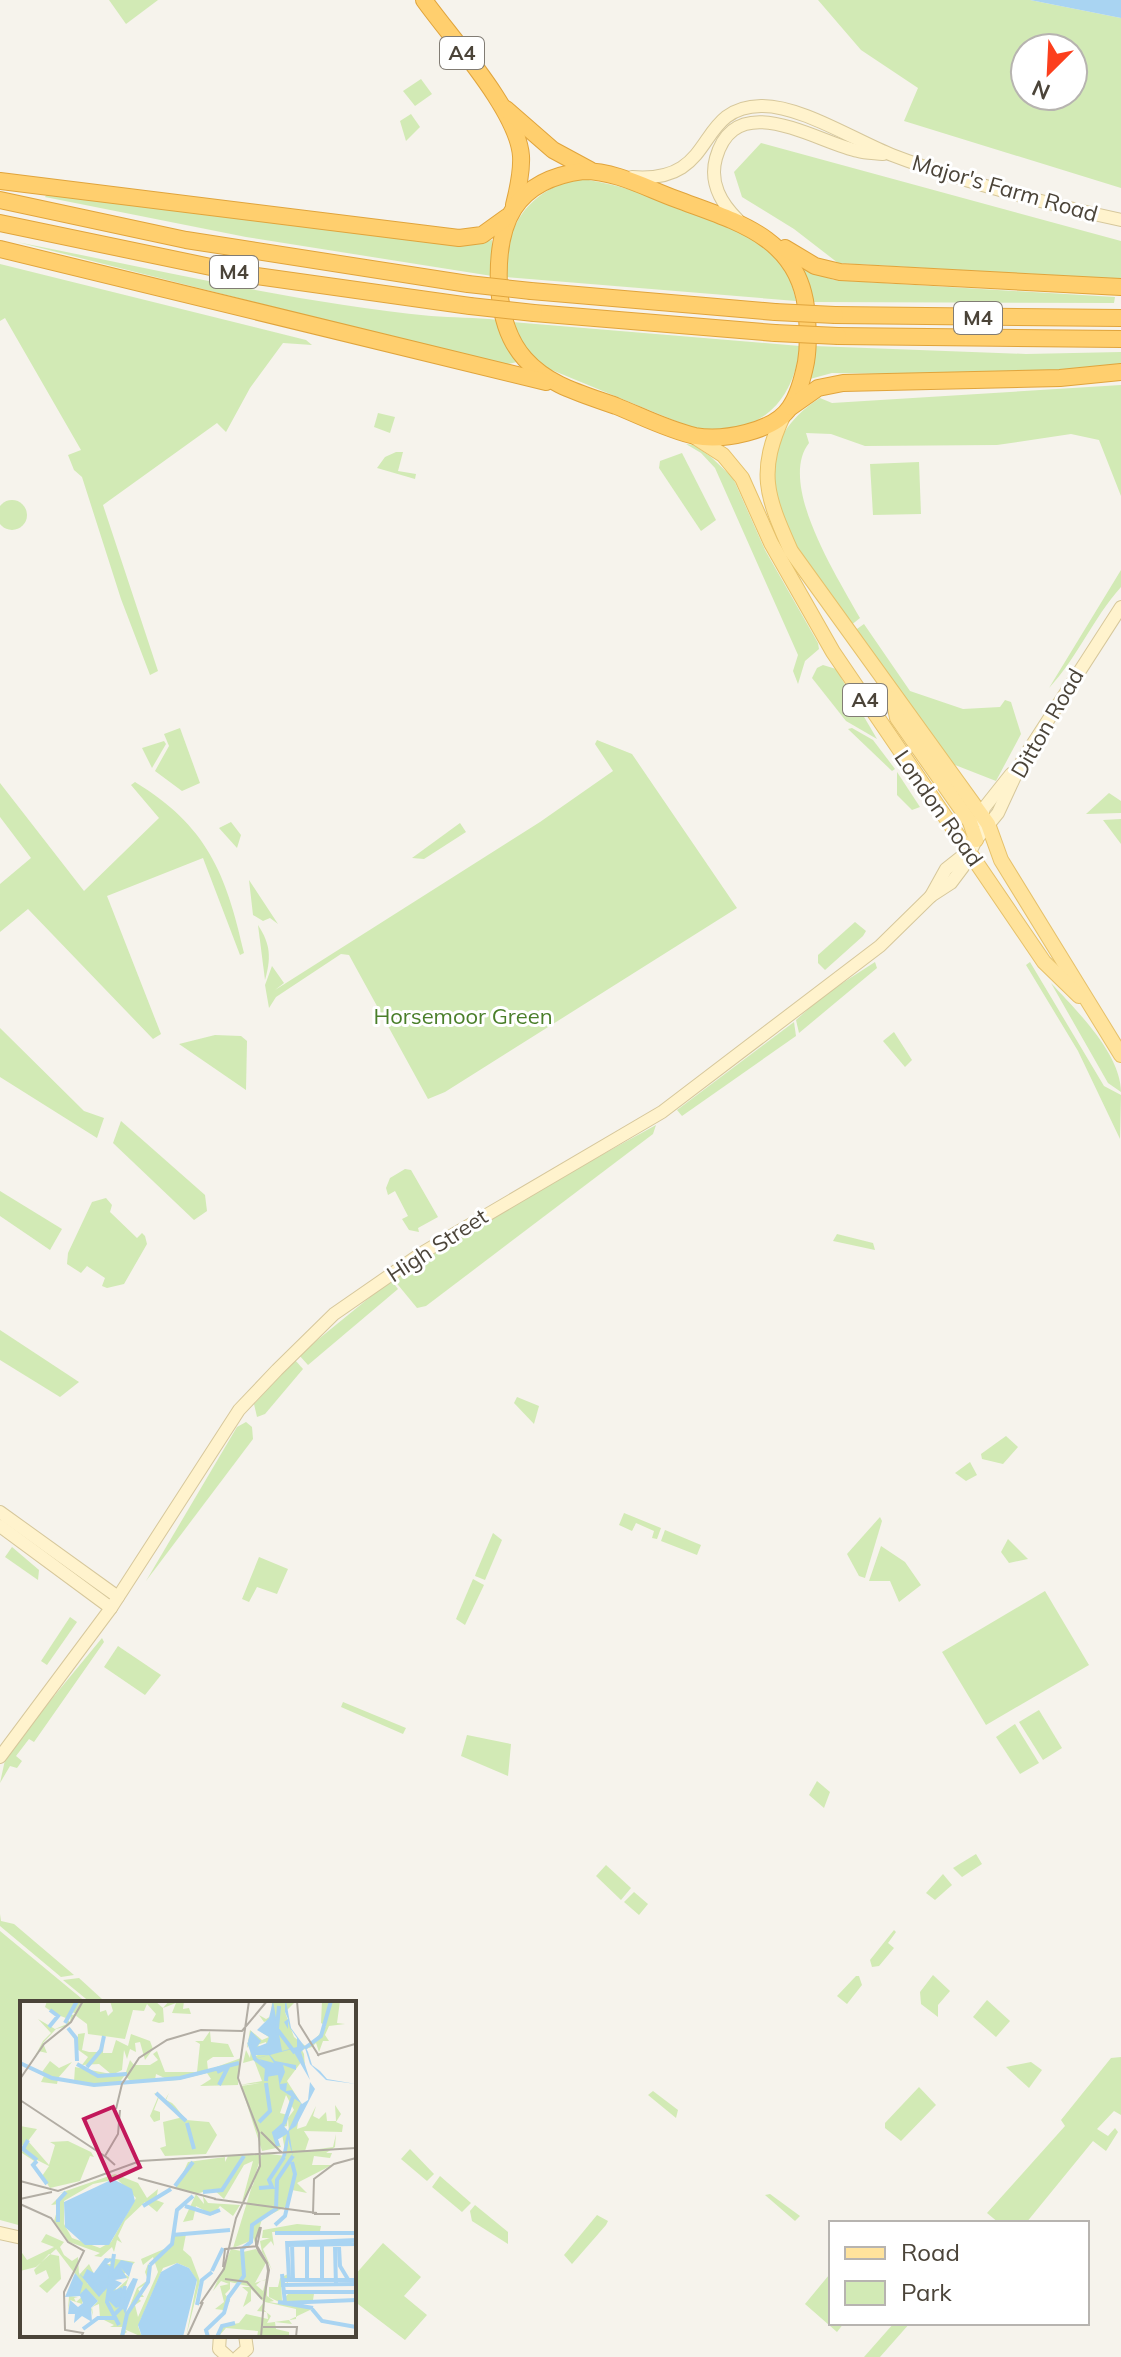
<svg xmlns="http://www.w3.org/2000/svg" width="1121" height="2357" font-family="Mulish,sans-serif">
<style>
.green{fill:#d2eab5;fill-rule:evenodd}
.water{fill:#a9d4f2}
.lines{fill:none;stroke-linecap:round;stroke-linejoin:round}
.secondary-casing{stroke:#d6c79b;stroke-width:14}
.primary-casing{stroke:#e6c16a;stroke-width:16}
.highway-casing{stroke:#e0a43c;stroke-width:18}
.secondary{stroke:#fff3cd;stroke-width:12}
.primary{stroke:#ffe39c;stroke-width:14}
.highway{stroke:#ffcf6e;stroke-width:16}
.highway-bridge-casing{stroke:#e0a43c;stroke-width:18;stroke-linecap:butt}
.highway-bridge{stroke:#ffcf6e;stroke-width:16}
.labels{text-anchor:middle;stroke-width:6;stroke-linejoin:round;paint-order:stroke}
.shield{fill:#fff;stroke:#817c74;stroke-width:2}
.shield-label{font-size:20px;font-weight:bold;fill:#4b4439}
.street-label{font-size:22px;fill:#4b4439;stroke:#fff}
.park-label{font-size:22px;fill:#4a7f2a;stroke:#fff}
.inset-river{fill:none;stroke:#a9d4f2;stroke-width:4}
.inset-road{fill:none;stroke:#b2ada4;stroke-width:2}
.view{fill:#c2185b;fill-opacity:0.15;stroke:#c2185b;stroke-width:4}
.inset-edge{fill:none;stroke:#4b4439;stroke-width:4}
</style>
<rect width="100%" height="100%" fill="#f6f3ec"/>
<g class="green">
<polygon points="109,0 158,0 126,24"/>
<path d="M818,0H1030L1121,18V188L904,121L918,88L861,50ZM1025,48H1073V96H1025Z"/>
<polygon points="421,79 432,94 415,106 403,91"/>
<polygon points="411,114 420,127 406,141 400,121"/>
<polygon points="761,143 1121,241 1121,279 838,263 794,229 742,197 734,172"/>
<path d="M575,179C611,178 732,222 763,243C783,257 791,278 796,301L506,277C504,228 526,193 575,179Z"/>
<polygon points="47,194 436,243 463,246 492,240 492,276 246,237 45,197"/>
<path d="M17,242C154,269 292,302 431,316C453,318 475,317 498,320L507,347L517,362L503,365Z"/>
<polygon points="0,264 306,340 312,345 283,343 250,388 226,432 217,423 103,505 158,671 150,675 121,599 82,477 74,470 68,455 81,450 5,318 0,321"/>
<polygon points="803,269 834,280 1115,297 1114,303 813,302"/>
<path d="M512,322L800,346C793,406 756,437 695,429L542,366L530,356Z"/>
<polygon points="814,346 1026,354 1121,352 1121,367 952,375 832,373 810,379"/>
<path d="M1121,385V496L1099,440L1071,434L997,445L865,446L831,434L806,433L809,443C777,484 838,578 860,618L850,626C803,559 721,461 820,398L832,403Z"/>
<polygon points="378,413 395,417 390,433 374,427"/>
<polygon points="686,444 694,445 711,457 733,478 765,550 818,643 819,649 805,661 798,684 793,671 798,655 715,468 701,453"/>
<polygon points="396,452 403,452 398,471 416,474 415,479 377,468 385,457"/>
<polygon points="682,453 716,520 701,531 659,468 660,461"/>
<polygon points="919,462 921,514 873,515 870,464"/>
<circle cx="12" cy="515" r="15"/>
<path d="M1121,570V587C1093,618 1078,657 1049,688Z"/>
<polygon points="864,624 910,691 963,709 1000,707 1005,700 1011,702 1021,734 996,781 950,763 854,631"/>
<polygon points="823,665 836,669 877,739 846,721 812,678 817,668"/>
<polygon points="180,728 200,783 182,791 155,771 169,746 164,734"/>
<polygon points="852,728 873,740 895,769 892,771 848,729"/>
<polygon points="597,740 632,754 737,908 445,1092 428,1099 349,955 341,954 276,997 269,1008 265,985 272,966 284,983 275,990 540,822 613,771 595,744"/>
<polygon points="164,741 166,744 152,768 142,748"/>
<polygon points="897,772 920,807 912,810 897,795"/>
<path d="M135,782C207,826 226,873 244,953L240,955L203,858L107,896L161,1034L153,1039L28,909L0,932V884L31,858L0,817V783L84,891L159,818L131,785Z"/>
<polygon points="1109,793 1121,801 1121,813 1086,814"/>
<polygon points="1121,819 1121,844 1103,820"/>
<polygon points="231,822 241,835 237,848 219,828"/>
<polygon points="460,823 466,832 424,859 412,858"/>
<polygon points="249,880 278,924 270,918 263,921 253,915"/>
<polygon points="855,922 866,931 863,936 825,970 818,963 818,955"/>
<path d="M258,925C271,945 271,958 265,980Z"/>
<polygon points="875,962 877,968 799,1033 796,1020 824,995"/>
<polygon points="1030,962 1104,1086 1121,1095 1120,1139 1078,1051 1026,965"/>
<path d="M1051,983C1077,1011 1121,1054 1121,1092L1108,1083Z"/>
<polygon points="794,1022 796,1036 682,1116 677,1110"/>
<polygon points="0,1028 84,1111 104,1118 97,1138 0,1077"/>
<polygon points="894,1032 912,1060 905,1067 883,1041"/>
<polygon points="215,1035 241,1036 247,1041 246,1090 179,1044"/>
<polygon points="121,1121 205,1195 207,1211 194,1220 113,1143"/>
<polygon points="656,1125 653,1134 426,1306 417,1308 394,1280 491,1216"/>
<polygon points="405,1169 411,1170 438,1217 418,1228 419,1232 409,1230 402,1219 408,1216 395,1191 388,1195 386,1188 390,1178"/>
<polygon points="0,1191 62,1229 50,1250 0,1216"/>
<polygon points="106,1198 112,1205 110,1212 137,1238 142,1233 145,1236 147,1244 124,1284 107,1288 102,1286 105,1278 87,1266 81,1273 67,1264 68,1253 92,1202"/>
<polygon points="837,1234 873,1243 875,1250 833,1241"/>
<polygon points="391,1280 398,1289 308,1365 299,1355"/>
<polygon points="0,1330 79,1382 60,1397 0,1360"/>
<polygon points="295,1360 303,1369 265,1414 257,1417 254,1404"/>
<polygon points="517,1397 539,1406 534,1424 514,1403"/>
<polygon points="246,1422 252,1427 253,1439 146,1581 237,1427"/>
<polygon points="1006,1436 1018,1447 1003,1464 982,1459 981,1454"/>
<polygon points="970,1462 977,1475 966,1481 955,1473"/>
<polygon points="624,1513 661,1528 657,1539 652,1538 654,1531 636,1523 632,1531 619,1525"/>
<polygon points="880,1517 882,1521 865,1578 859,1576 847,1554"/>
<polygon points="665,1530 701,1545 697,1555 661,1541"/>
<polygon points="493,1533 502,1540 485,1580 475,1576 476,1573"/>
<polygon points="1008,1539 1028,1559 1009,1563 1001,1552"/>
<polygon points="881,1546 905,1562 921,1585 899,1602 890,1581 869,1581"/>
<polygon points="12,1547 39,1570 38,1580 5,1557"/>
<polygon points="259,1557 288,1569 277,1594 257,1587 249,1602 242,1599"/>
<polygon points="473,1579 484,1585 465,1625 456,1619"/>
<polygon points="1045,1591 1089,1665 986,1725 942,1652"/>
<polygon points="70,1617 77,1622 47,1665 41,1661"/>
<polygon points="102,1638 104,1642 34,1742 29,1739 16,1756 22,1761 17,1768 10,1766 0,1783 5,1760 13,1746"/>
<polygon points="118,1646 161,1675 145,1695 104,1667"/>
<polygon points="343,1702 406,1728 403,1734 341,1707"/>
<polygon points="1039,1710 1062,1748 1043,1760 1019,1722"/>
<polygon points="1015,1724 1039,1763 1020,1774 996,1737"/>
<polygon points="467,1735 511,1744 508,1776 461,1756"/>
<polygon points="817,1781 830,1792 824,1808 809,1795"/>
<polygon points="976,1854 982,1864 962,1877 953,1868"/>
<polygon points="606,1865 631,1888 621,1900 596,1876"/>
<polygon points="943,1874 952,1885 935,1900 926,1893"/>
<polygon points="634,1892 648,1904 639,1915 624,1902"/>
<polygon points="0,1914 1,1921 14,1924 74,1975 61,1977 0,1926"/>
<polygon points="894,1930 896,1932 888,1943 894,1948 879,1966 872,1967 870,1960"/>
<polygon points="0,1931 87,2003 22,2003 22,2226 0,2220"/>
<polygon points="933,1975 950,1991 938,2005 938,2017 921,2004 920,1992"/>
<polygon points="856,1976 859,1976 862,1985 847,2004 837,1996"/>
<polygon points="79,1978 103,2000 102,2003 91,2003 63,1980"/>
<polygon points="987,2000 1010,2021 996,2037 973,2017"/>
<polygon points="1121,2057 1121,2115 1114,2111 1097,2129 1108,2136 1115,2128 1118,2132 1106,2151 1093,2141 1026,2223 999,2223 987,2213 1065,2126 1061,2120 1111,2058"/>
<polygon points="1031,2062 1042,2070 1029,2088 1006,2067"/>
<polygon points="919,2087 936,2105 901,2141 885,2128 885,2123"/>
<polygon points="653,2091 678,2110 676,2118 648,2095"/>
<polygon points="410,2149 434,2174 427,2181 401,2159"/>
<polygon points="440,2176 471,2203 462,2212 432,2187"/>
<polygon points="770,2194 800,2216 795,2221 765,2195"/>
<polygon points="475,2205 508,2232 508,2244 472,2221 470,2211"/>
<polygon points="597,2215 608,2221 606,2225 572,2264 564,2255"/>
<polygon points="383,2243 421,2277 404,2296 427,2315 405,2340 354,2301 354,2276"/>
<polygon points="829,2275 831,2323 844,2323 837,2332 805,2304"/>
<polygon points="894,2323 910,2323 880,2357 864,2357"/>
</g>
<polygon class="water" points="1030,0 1121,0 1121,18"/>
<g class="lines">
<defs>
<g id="secondary">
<path d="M632,177C719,184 693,107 761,106C800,105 856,141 892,155C965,183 1044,203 1121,220"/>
<path d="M738,220C721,203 709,183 716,158C736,87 816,142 858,151C865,153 874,153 883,154"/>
<polyline points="981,821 984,808 1011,774"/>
<polyline points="931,896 946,869 970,850"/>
<polyline points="0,1512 118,1597"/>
<polyline points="0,1526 111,1608"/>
<polyline points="0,1757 111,1608 239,1410 277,1370 334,1314 422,1253 662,1112 880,946 931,896 951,883 963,867 976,840 998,813 1023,759 1121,607"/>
<polyline points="0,2233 22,2238"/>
<polyline points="220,2335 219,2349 228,2357"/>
<polyline points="238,2357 247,2349 245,2335"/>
</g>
<g id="primary">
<path d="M784,414C757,472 766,495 791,551L988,824L1001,860L1121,1055"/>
<polyline points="695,437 723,455 742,478 771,543 833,652 1044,962 1079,996"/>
<polyline points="893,698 897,718 970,822 976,840"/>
</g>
<g id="highway">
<path d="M424,0C451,38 518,111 521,156C522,172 518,189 514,205"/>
<polyline points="506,109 553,150 590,170"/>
<path d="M583,171C616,171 646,188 676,199C734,221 797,236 806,307C808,325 809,344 806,362C803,377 799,394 790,407C774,432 722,441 695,436C668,430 641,416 616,406C583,394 549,386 525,359C507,339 501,314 499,287C496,223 514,180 583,171Z"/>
<polyline points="0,181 459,238 482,235 507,217"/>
<polyline points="0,200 186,240 468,284"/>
<polyline points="0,223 249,275 470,306"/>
<polyline points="785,248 815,266 840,272 1121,287"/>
<polyline points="0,249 546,382"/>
<polyline points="531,291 775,312"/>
<polyline points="534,313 775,333"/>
<polyline points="835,315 1121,318"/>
<polyline points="838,336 1121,339"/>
<polyline points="791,407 818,388 843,383 1060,378 1121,372"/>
</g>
</defs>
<use href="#secondary" class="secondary-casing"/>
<use href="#primary" class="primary-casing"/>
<use href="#highway" class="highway-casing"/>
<use href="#secondary" class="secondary"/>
<use href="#primary" class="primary"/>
<use href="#highway" class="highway"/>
<defs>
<g id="highway-bridge">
<polyline points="468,284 531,291"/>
<polyline points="470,306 534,313"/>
<polyline points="775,312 835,315"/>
<polyline points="775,333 838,336"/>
</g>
</defs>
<use href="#highway-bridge" class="highway-bridge-casing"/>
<use href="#highway-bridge" class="highway-bridge"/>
</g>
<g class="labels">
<g class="shield">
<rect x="440" y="37" width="44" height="32" rx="6"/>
<rect x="210" y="256" width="48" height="32" rx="6"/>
<rect x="954" y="302" width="48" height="32" rx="6"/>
<rect x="843" y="684" width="44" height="32" rx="6"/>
</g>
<g class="shield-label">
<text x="462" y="60">A4</text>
<text x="234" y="279">M4</text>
<text x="978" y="325">M4</text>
<text x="865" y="707">A4</text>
</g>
<g class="street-label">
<text transform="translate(1005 188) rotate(16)" y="8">Major's Farm Road</text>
<text transform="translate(1047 723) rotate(-60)" y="8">Ditton Road</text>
<text transform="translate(939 808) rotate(55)" y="8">London Road</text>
<text transform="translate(437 1245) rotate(-33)" y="8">High Street</text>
</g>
<g class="park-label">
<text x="463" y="1024">Horsemoor Green</text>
</g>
</g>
<g transform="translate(20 2001)">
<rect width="336" height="336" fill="#f6f3ec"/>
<path d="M27,0H80V11L86,9L88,15L93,10L90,0H135L143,7L149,0H164L163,8L169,7L171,13L152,12L156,2L143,7L144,21L139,22L132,20L136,13L127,3L124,10L113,9L105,38L84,35L83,52H92L96,39L108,45L111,33L130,40L133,48L125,59L120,41L115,42L116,51L110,48L107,58L104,49L102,69L92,74L106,71L110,59L114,64H130L138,59L133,53L137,50L145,71H177L180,43L175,40H183L190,30L191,41L208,43L214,56H193L187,60L188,69L221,57L218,84L180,85L191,78L187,72L158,79L142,80L147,78L136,73L135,79L111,81L105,74L99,82L75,83L58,82L38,78L37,83L21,81L24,75L10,68L29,75L22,71L30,60L39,67L52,61L38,77L54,81L55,66L91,73L79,63L62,64L68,56L57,48L58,33L65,32L62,49L69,51H80L83,35L68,33L67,23L55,14L48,25L36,28L23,42L27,52L18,50L16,56L13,59L23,40L31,32L18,18L35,28L47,23L46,18L50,21L51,14L57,13L52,11L46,17L35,13L25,6ZM252,0H276L265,11L274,36L288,47L306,25L301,22L302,0H320L317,22L325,23L309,25L305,34L309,40H303L299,51L296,42L292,46L282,49L284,53L285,66L282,60L267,80L281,102L277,128L286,125L296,105L293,115L299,118L306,111L305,102L307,120H316L315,104L321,113L316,121L323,124L322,131L284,130L289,138L285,150L313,146L316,133L315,146L306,152H312L310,157L294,155L292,164H312L277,182L287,192L272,189L267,205L242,218L235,242L231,231L230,240L213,247L242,152L266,155L262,133H269L268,117L274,109L266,94L260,112L268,114L267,125L258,127L266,129L255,132L261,146L242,150L221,85L240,82L220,84L242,80L234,59L223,62L226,49L230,57L231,48L235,55L247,51L246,41L237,44L245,47L242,50L236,46L235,34L227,47L230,29L242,39L249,36L241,31L251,34L250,19L244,21L239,14L246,18L251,15ZM134,92L138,93L145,99L149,92L146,99L152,102L155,105L166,119L189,121L197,134L186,153L145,155L140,147L146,145L143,121L163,116L139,96L134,109L140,111V119L134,121L130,115L138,96ZM0,125L17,128L8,140L29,164L35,144L30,141L48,140L71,151L74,156L70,155L60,180L30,187L22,175L29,165L17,159L11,164L14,160L2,152L0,156L5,144L0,145ZM241,153L237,173V170L233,184L222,201L233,160L224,164L204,198L193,188L176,193L156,187L168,161L205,156V161L208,155ZM95,173L118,182L127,197L138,188L136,199L144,202L137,211L125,201L105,220L98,235L102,242L97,239L94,251L92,246L81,256L74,255L80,252L49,241L34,220L39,203L31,204L44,191L37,193ZM97,178L116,197L91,241L80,247L52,237L44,223V200L73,183ZM176,193L184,203L183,195L188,202L220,204L213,215L200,205L193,214L176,205L173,219L163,221ZM277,223L301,225L300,230L252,231L254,245L251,240L243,248L252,269L242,251L240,240L250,237H242L243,229ZM26,233L44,241L40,246L44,254L52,260L58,256L59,274L69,263L74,273L67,282L83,292L89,270L96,289L108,278L86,263H91L89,257L115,261L104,273L109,276L103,292L107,312L117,287L128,279L125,271L128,263L130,264L129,281L118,288L124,296H117L121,300L115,304L118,316L138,271L133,256L123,264L121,258L151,245L152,235L166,233L163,249L171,256L180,280L166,336L177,280L169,267L157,262L143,267L118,325L122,336L104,328L107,331L100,336L102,326H90L94,324L80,317L79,303L72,306L73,315L71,308L78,300L67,289L62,291L70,298L64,295L62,303L50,299L48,310L49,295L58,296L54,297L56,301L64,294H59L62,282L36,248L16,266L0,270V249L7,259L34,246L21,241ZM211,248L221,250L224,272L223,251L236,248L246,262L235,282L241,280L236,284L243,290L246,279L241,280L247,278V295L254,300L249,301L292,308L269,319L272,323L255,321L256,328L269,331V336H237L238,330L206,327L198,336L203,325L219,322L226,313L248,318L247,311L237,310L244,301L231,288V300L223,306L228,291L222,286H232L210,281V288L205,293L210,300L203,309L195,308L204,301L200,285L209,283L201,280L193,290ZM245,301L276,308V318L247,322L251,315L244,309ZM29,253L39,255L41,278L27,292L19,285L29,277L26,269L16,274L14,269ZM268,273V282L261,278L262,300L268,293H294L293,299L302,300L265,304L249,296V286H258L260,277Z" fill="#d2eab5" fill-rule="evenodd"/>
<path d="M253,0L262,50L277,46V37L270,27L268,20V28L264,21L268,18L265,11V3L266,0L271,27L285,46L294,43L286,47L288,51L292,64L300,70L307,78L336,83L306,79L290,63L285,47L281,51L290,79L272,48L250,54L255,60L276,64V69L263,64L265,71L260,83L267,82L266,90L272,89L282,103L288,99L290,81L295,88L276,125L269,130L273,156L268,138V144L266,155L261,160L267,133L257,139L255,132L262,123L268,130L281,102L260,88L258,74L246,76L248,67L239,58L254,62L249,54L220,62L248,54H235L228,40L231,30L241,40L237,46L247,42L249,36L237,29L249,17ZM93,178L112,188L115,200L89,244H65L45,226L44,201ZM85,257L93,258L87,263L94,268L101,259L113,262L109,276L101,267L107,277L95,279L102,282L93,290L102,286L104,293L113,277L118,278L105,313L102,305L96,307L88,299L91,270L89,285L79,296L57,270L63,276L67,268L74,272ZM157,262L169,267L177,279L163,336H122L118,324L141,271ZM55,272L63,282L60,293L66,287L78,300L71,307L72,321L62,315L54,322L55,313H48L50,299L58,306L63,302L60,295L45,296Z" fill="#a9d4f2"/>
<path class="inset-river" d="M259,5L257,28L275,52M45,22L57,0M29,26L38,15L30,9M48,27L56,37L57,60M229,41L235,58L247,67L246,80M285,47L301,35L311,0M0,62L32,77L74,84L160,77L219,62M57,63L78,75L107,73M67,66L81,49L84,35M197,71L208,66L199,84M136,92L166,120M239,121L250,110L246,82M167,122L174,148M264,123L273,96M8,139L3,148L17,159M258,145L254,132L264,123M17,160L13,164L27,183M155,185L173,161M239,187L252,186L249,179L264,156M183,191L202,189L224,155M123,205L151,188M165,205L190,213L200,209M38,221V200L46,191M255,224L265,215L275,173L272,161M255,232H336M152,234L210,229M267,240L269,278M269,242L336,239M272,243L273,279M267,244L336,243M287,245V279M302,245V279M315,246L316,285M319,246L320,265L329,280M94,253L87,301L99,324M130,264L152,243L157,209L173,195M192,270L203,247M262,273L265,302L336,299M262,279H336M261,284L336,283M263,291H336M208,297L224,275L222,248L231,241L232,224L256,208L257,179L273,155M258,301L293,307M177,304L182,279L192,271M292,308L302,320L336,326M93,315L101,307L105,285M63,328L78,317H95M102,336L107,313L128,281L130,264M188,336L186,329L204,312L209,295M197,336L202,325L215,322"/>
<path class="inset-road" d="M277,0L279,23L299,55M297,54L335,43M0,78L24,43L51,21L63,0M0,99L89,158M96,108L102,83L119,57L147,39L181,29L222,30L247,0M241,131L262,152M95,164L85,155L98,133L100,109M118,177L196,198M0,180L38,190L120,160L336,147M0,198L32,191M194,198L297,212M0,203L31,217L48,241L64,250L44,291L45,329L63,332L61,336M293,213L294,178L314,163L336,157M294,213H320M240,226L236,238V245L239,251L247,263L248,270L244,299L249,269L247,262L237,245L241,226M203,266L205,248L238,245M205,278L227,281L242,298M180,303L204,268L216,217L240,165L239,132L218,77L229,0M243,326H277L276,336M167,336L183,301M241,336L244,299"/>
<path class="view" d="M93,106L120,166L91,179L64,118Z"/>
<rect width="336" height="336" class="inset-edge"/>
</g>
<rect x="829" y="2221" width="260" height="104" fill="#ffffff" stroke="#b7b4b0" stroke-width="2"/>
<rect x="845" y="2247" width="40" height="12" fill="#ffe39c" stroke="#b7b4b0" stroke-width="2"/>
<text x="901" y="2261" font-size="24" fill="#4b4439">Road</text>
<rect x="845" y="2281" width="40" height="24" fill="#d2eab5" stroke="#b7b4b0" stroke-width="2"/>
<text x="901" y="2301" font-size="24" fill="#4b4439">Park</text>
<g transform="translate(1049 72) rotate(204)"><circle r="38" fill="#ffffff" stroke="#b7b4b0" stroke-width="2"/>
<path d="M0-6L14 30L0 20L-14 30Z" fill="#fc3f1d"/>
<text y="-12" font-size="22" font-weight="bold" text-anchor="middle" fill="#4b4439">N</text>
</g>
</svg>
